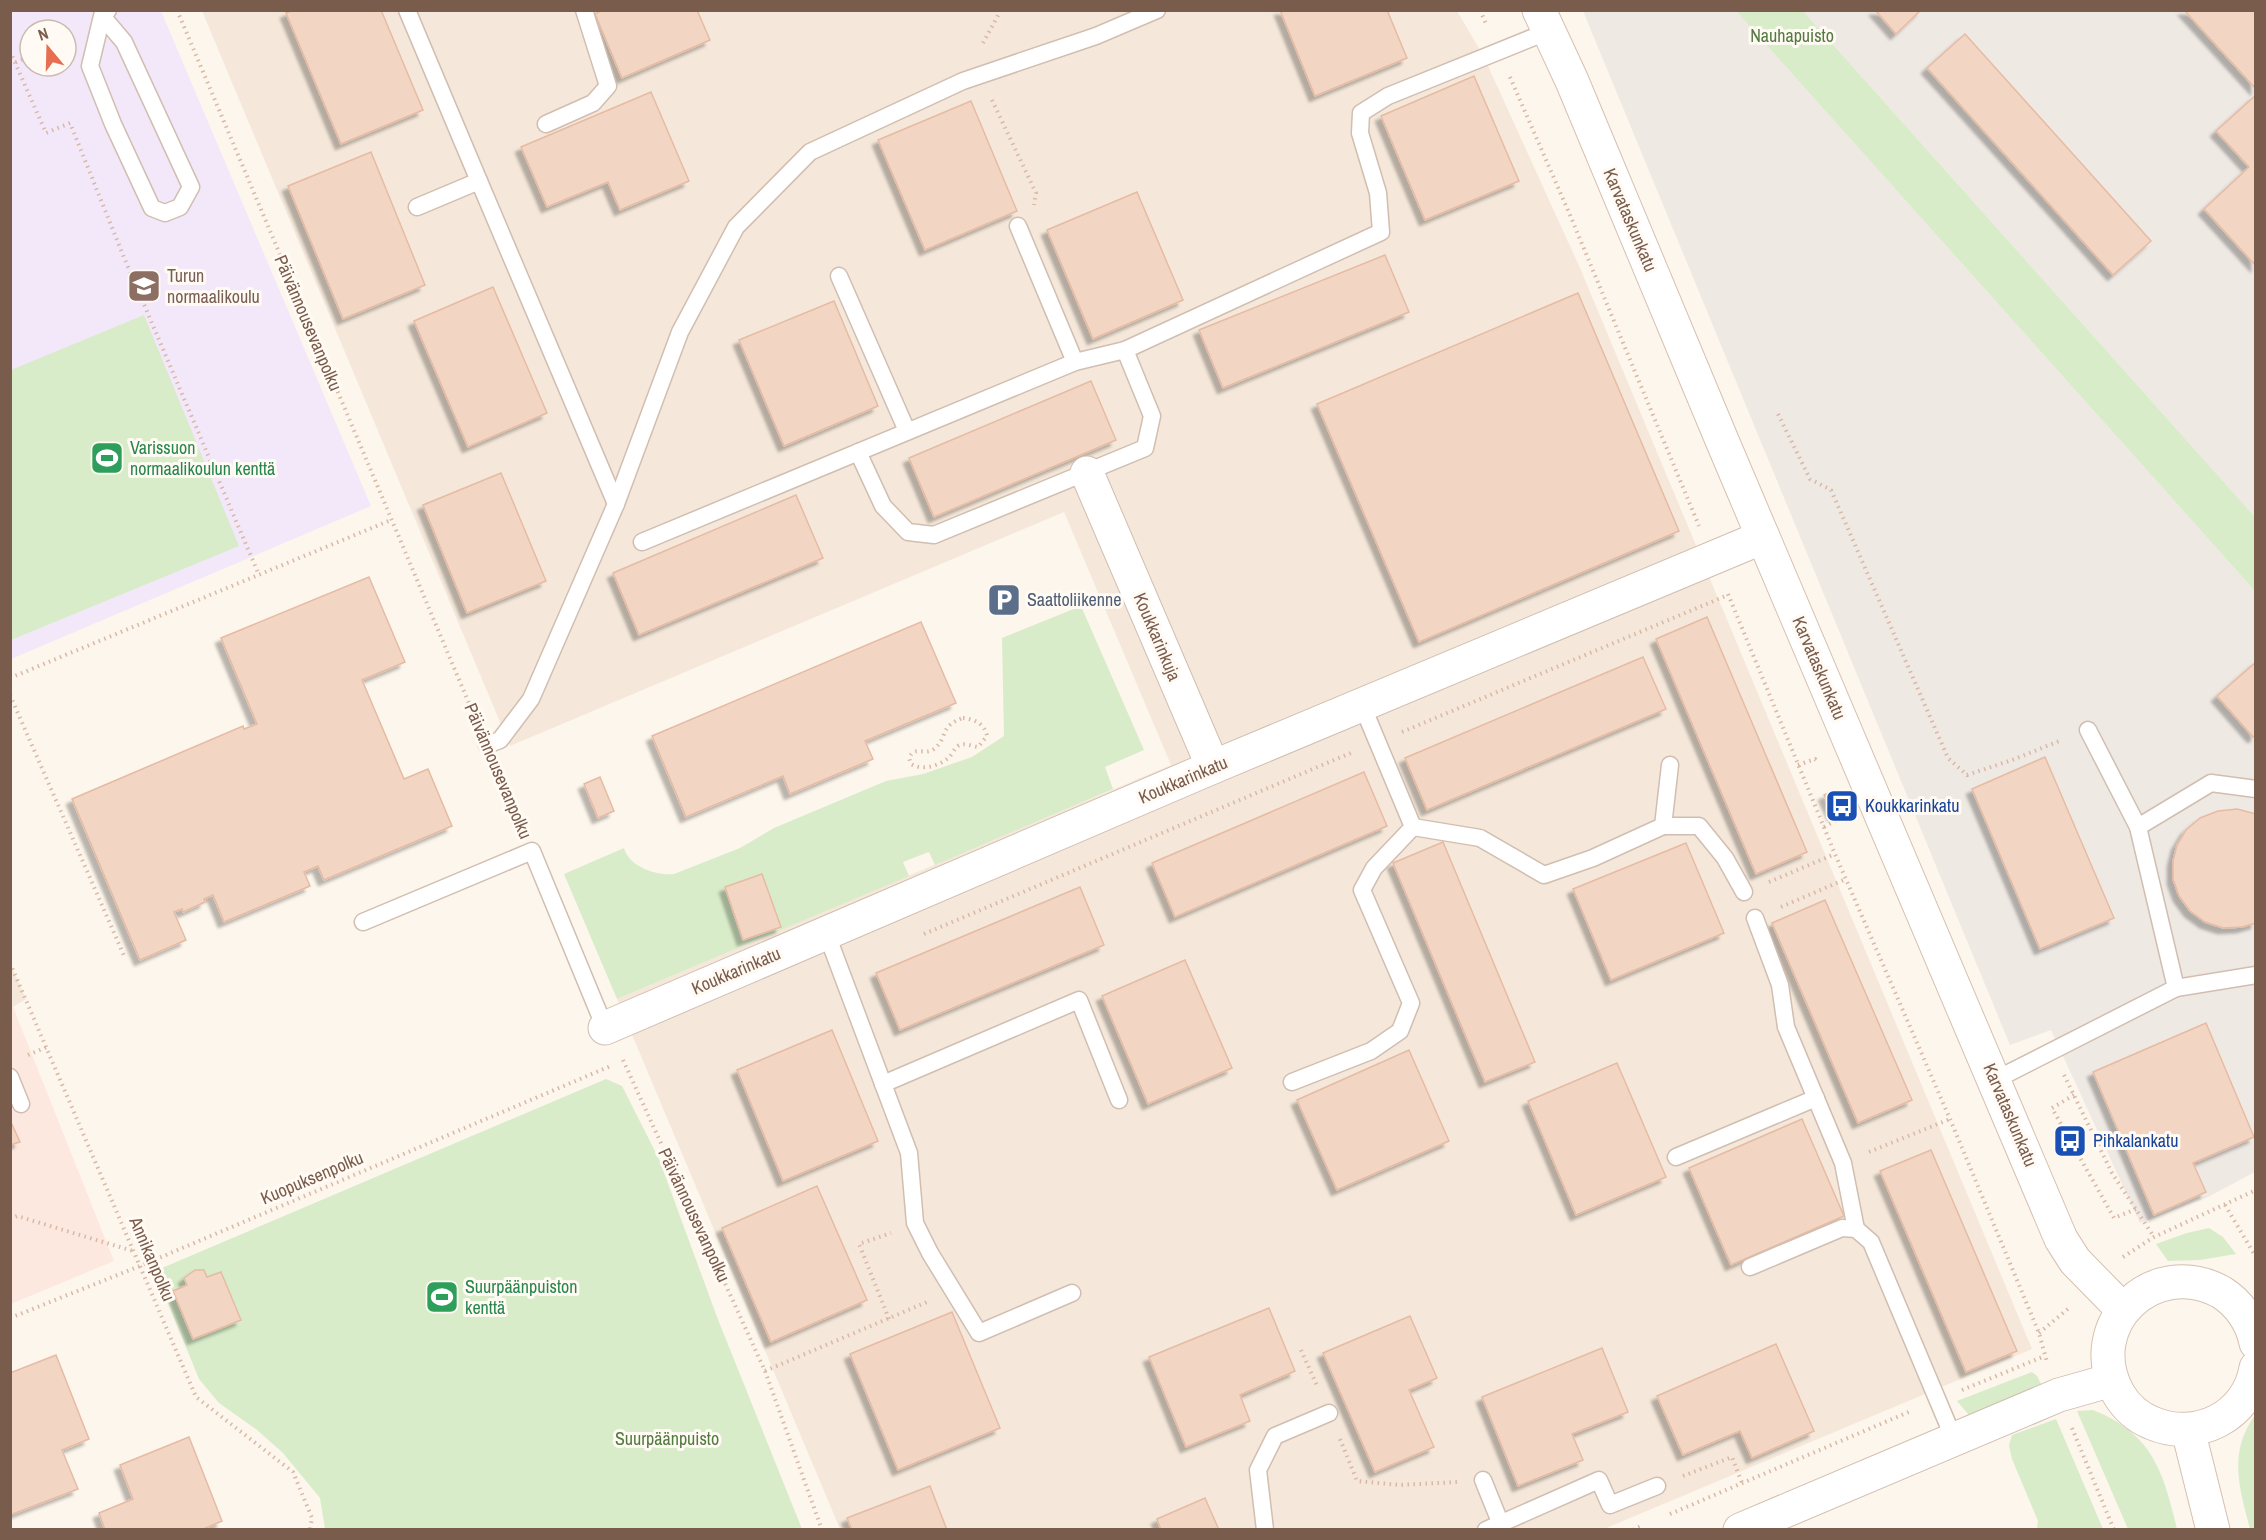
<svg xmlns="http://www.w3.org/2000/svg" width="2266" height="1540" font-family="'Archivo Narrow',sans-serif">
<style>
.residential{fill:#f5e8da}
.commercial{fill:#fde8e0}
.industrial{fill:#efe9e4}
.education{fill:#f3e8fa;fill-rule:evenodd}
.green{fill:#d8ecc9}
.building{fill:#f3d5c3;stroke:#e6bba3;stroke-width:1.5;filter:url(#shadow)}
.lines{fill:none;stroke-linecap:round;stroke-linejoin:round}
.lane-casing{stroke:#d1beb0;stroke-width:19}
.street-casing{stroke:#d1beb0;stroke-width:35}
.secondary-casing{stroke:#d6c0b0;stroke-width:35}
.path{stroke:#d9b8a5;stroke-width:4;stroke-dasharray:1.5 4.5;stroke-linecap:butt}
.lane{stroke:#fff;stroke-width:16}
.street{stroke:#fff;stroke-width:33}
.secondary{stroke:#fff;stroke-width:33}
.labels{text-anchor:middle;stroke-width:6;stroke-linejoin:round;paint-order:stroke}
.park-label{font-size:18px;fill:#537a41;stroke:#fffaf3}
.street-label{font-size:18px;fill:#7a5c4d;stroke:#fffaf3}
.education-label{font-size:18px;fill:#785e54;stroke:#fffaf3;text-anchor:start}
.leisure-label{font-size:18px;fill:#27864d;stroke:#fffaf3;text-anchor:start}
.service-label{font-size:18px;fill:#4e5e75;stroke:#fffaf3;text-anchor:start}
.transit-label{font-size:18px;fill:#164399;stroke:#fffaf3;text-anchor:start}
</style>
<defs>
<filter id="shadow"><feDropShadow dx="-5.5" dy="5.5" stdDeviation="1.5" flood-color="#0004"/></filter>
</defs>
<rect width="100%" height="100%" fill="#fdf6ec"/>
<g class="residential">
<polygon points="202,11 1457,11 1483,55 1580,268 2032,1349 1604,1529 840,1529 617,999 1171,765 1064,512 510,746"/>
<polygon points="10,963 26,999 11,1008 10,1008"/>
</g>
<polygon class="commercial" points="13,1007 114,1261 11,1304 10,1008"/>
<g class="industrial">
<polygon points="1583,11 1736,11 2255,591 2255,1172 2206,1198 2140,1223 2051,1030 2010,1045"/>
<polygon points="1803,11 2255,11 2255,517"/>
</g>
<path class="education" d="M11,11H161L371,506L11,659ZM30,30H66V66H30Z"/>
<g class="green">
<polygon points="1736,11 1803,11 2255,517 2255,591"/>
<polygon points="144,315 239,546 11,640 11,370"/>
<path d="M1081,606L1144,750L1105,767L1113,789L935,865L929,852L926,853L903,862L909,876L617,999L564,874L624,848C629,867 657,876 674,874L740,848L774,828L886,781L923,774L972,757L1004,736L1002,638Z"/>
<polygon points="606,1079 622,1086 659,1159 717,1317 802,1529 325,1529 320,1498 283,1453 257,1430 219,1403 199,1379 155,1271"/>
<polygon points="2209,1228 2223,1237 2236,1254 2200,1260 2168,1261 2156,1244 2187,1233"/>
<polygon points="2032,1372 2037,1376 2041,1384 1969,1415 1957,1401"/>
<path d="M2093,1410C2153,1434 2163,1472 2177,1529H2128L2077,1411Z"/>
<path d="M2255,1415V1529H2250C2239,1487 2228,1453 2255,1415Z"/>
<polygon points="2056,1419 2103,1529 2037,1529 2038,1521 2012,1459 2009,1445 2012,1435"/>
</g>
<g class="building">
<polygon points="293,10 381,10 423,110 341,144 286,13"/>
<polygon points="602,10 697,10 710,40 622,78 595,14"/>
<polygon points="1280,10 1387,10 1407,58 1315,96"/>
<polygon points="1875,10 1921,10 1896,34"/>
<polygon points="2184,10 2256,10 2256,89"/>
<polygon points="1965,34 2151,241 2113,275 1927,68"/>
<polygon points="1474,76 1519,181 1425,220 1381,116"/>
<polygon points="651,92 689,181 620,210 608,182 547,207 521,147"/>
<polygon points="2256,95 2256,266 2204,209 2249,167 2216,131"/>
<polygon points="971,101 1017,211 925,250 878,140"/>
<polygon points="371,152 425,285 343,319 288,186"/>
<polygon points="1137,192 1183,300 1093,339 1047,230"/>
<polygon points="1385,255 1409,312 1223,388 1199,330"/>
<polygon points="493,287 547,413 468,447 414,321"/>
<polygon points="1578,293 1679,531 1419,642 1317,404"/>
<polygon points="834,301 878,406 784,446 739,340"/>
<polygon points="1091,381 1116,440 934,517 909,458"/>
<polygon points="501,473 546,581 467,613 423,505"/>
<polygon points="796,495 823,558 639,635 613,573"/>
<polygon points="369,577 405,662 362,680 404,779 428,769 452,826 324,880 318,866 304,872 310,886 224,922 213,895 204,899 205,902 183,912 182,909 174,912 186,940 140,960 72,799 243,726 244,729 257,724 221,638"/>
<polygon points="1707,617 1807,852 1756,874 1656,639"/>
<polygon points="921,622 956,703 865,741 873,759 790,794 783,776 686,817 652,736"/>
<polygon points="1643,657 1666,709 1427,810 1405,758"/>
<polygon points="2256,662 2256,735 2253,737 2217,696"/>
<polygon points="2045,757 2114,918 2040,949 1972,789"/>
<polygon points="1364,772 1387,826 1175,917 1152,863"/>
<polygon points="600,777 614,811 598,818 584,784"/>
<polygon points="1831,792 1840,812 1833,815 1824,795"/>
<polygon points="2237,809 2256,814 2256,923 2242,927 2223,928 2205,922 2190,911 2179,896 2173,879 2173,861 2177,845 2186,830 2200,818 2218,811"/>
<polygon points="1443,842 1535,1062 1485,1082 1393,863"/>
<polygon points="1686,843 1724,933 1611,980 1573,889"/>
<polygon points="762,874 781,927 743,940 725,887"/>
<polygon points="1080,887 1104,945 900,1030 876,973"/>
<polygon points="1825,900 1912,1100 1858,1123 1772,923"/>
<polygon points="1185,960 1232,1068 1148,1104 1102,996"/>
<polygon points="2206,1023 2254,1137 2193,1163 2206,1192 2154,1215 2093,1072"/>
<polygon points="832,1030 878,1141 783,1181 737,1070"/>
<polygon points="1409,1050 1449,1141 1337,1190 1297,1100"/>
<polygon points="1617,1063 1666,1177 1576,1215 1528,1101"/>
<polygon points="1802,1119 1844,1216 1731,1265 1689,1168"/>
<polygon points="10,1120 20,1142 10,1145"/>
<polygon points="1931,1150 2017,1351 1966,1372 1880,1171"/>
<polygon points="817,1186 867,1300 771,1342 722,1228"/>
<polygon points="195,1270 204,1270 207,1277 221,1272 241,1320 193,1339 173,1291 187,1285 184,1278"/>
<polygon points="1269,1308 1295,1371 1240,1395 1250,1421 1186,1447 1149,1357"/>
<polygon points="952,1312 1000,1428 898,1470 850,1354"/>
<polygon points="1410,1316 1437,1378 1409,1390 1434,1447 1375,1472 1323,1353"/>
<polygon points="1776,1344 1814,1431 1752,1458 1740,1431 1683,1455 1657,1396"/>
<polygon points="1602,1348 1628,1412 1572,1434 1583,1460 1518,1486 1482,1397"/>
<polygon points="56,1355 89,1439 62,1450 78,1489 10,1515 10,1373"/>
<polygon points="189,1437 222,1521 201,1530 105,1530 99,1513 133,1499 120,1465"/>
<polygon points="930,1486 947,1530 852,1530 847,1518"/>
<polygon points="1205,1498 1219,1530 1161,1530 1157,1519"/>
</g>
<g class="lines">
<defs>
<g id="lane">
<polyline points="407,10 479,181"/>
<polyline points="102,16 124,42 191,187 180,207 165,213 152,208 113,124 90,66 102,16 108,10"/>
<polyline points="546,124 593,103 608,86 584,10"/>
<polyline points="417,207 479,181 616,504"/>
<polyline points="1018,226 1075,362"/>
<polyline points="839,276 907,431"/>
<polyline points="858,452 883,506 908,532 934,535 1145,448 1152,416 1125,350 1381,232 1378,193 1360,133 1361,113 1388,96 1549,31"/>
<polyline points="642,542 1075,362 1125,350"/>
<polyline points="487,745 500,740 531,699 616,504 680,332 736,227 810,152 963,81 1096,36 1157,10"/>
<polyline points="1663,826 1699,826 1725,858 1744,892"/>
<polyline points="1413,827 1480,838 1544,875 1593,858 1663,826 1670,765"/>
<polyline points="2138,827 2211,783 2256,789"/>
<polyline points="1755,918 1780,985 1786,1027 1843,1163 1856,1229"/>
<polyline points="363,922 532,851 605,1028"/>
<polyline points="826,932 909,1153 915,1223 930,1253 979,1333 1072,1293"/>
<polyline points="2176,988 2256,975"/>
<polyline points="10,1077 21,1104"/>
<polyline points="1995,1080 2176,988 2138,827 2088,730"/>
<polyline points="1292,1082 1371,1051 1400,1031 1411,1003 1362,890 1374,868 1413,827 1362,705"/>
<polyline points="883,1084 1079,1000 1119,1100"/>
<polyline points="1676,1157 1816,1098"/>
<polyline points="1750,1267 1842,1228 1856,1229 1871,1242 1954,1439"/>
<polyline points="1483,1480 1500,1522"/>
<polyline points="1265,1530 1258,1470 1275,1436 1329,1413"/>
<polyline points="1486,1530 1599,1480 1610,1505 1657,1486"/>
</g>
<g id="street">
<polyline points="1087,473 1213,767"/>
<polyline points="605,1028 1213,767 1763,537"/>
<polyline points="1740,1530 2059,1395 2112,1380"/>
</g>
<g id="secondary">
<polyline points="1539,10 1572,81 1721,438 2061,1239 2075,1261 2123,1310"/>
<path d="M2256,1343C2252,1322 2239,1303 2221,1292C2153,1255 2081,1325 2118,1393C2126,1407 2137,1417 2152,1423C2196,1442 2248,1417 2256,1368"/>
<polyline points="2188,1430 2213,1530"/>
</g>
</defs>
<use href="#lane" class="lane-casing"/>
<use href="#street" class="street-casing"/>
<use href="#secondary" class="secondary-casing"/>
<g class="path">
<polyline points="177,10 476,720"/>
<polyline points="1480,10 1487,26"/>
<polyline points="983,43 1001,10"/>
<polyline points="10,51 46,133 70,123 123,255 259,575"/>
<polyline points="10,65 30,56"/>
<polyline points="1510,77 1570,215 1699,526"/>
<polyline points="992,100 1036,193 1034,205"/>
<polyline points="1778,414 1810,479 1831,490 1948,758 1967,775 2012,760 2062,740"/>
<polyline points="1728,594 1835,854 1950,1119 2039,1333 2047,1362"/>
<polyline points="10,678 391,520"/>
<polyline points="10,695 125,958"/>
<path d="M963,718C974,719 985,724 987,736L978,747C971,746 964,742 958,746C954,749 952,755 948,758C939,766 922,771 911,764L909,758C915,745 925,756 934,749C948,738 939,726 963,718Z"/>
<polyline points="1402,732 1728,595"/>
<polyline points="1798,765 1815,759 1816,760"/>
<polyline points="498,771 521,825"/>
<polyline points="1824,827 1844,816"/>
<polyline points="1769,882 1835,854"/>
<polyline points="1781,907 1846,879"/>
<polyline points="924,934 1353,752"/>
<polyline points="10,963 196,1397 293,1472 312,1518 310,1530"/>
<polyline points="28,1055 47,1047"/>
<polyline points="623,1060 765,1371 822,1530"/>
<polyline points="2064,1075 2112,1173 2154,1237"/>
<polyline points="2074,1095 2052,1108 2114,1218 2136,1209"/>
<polyline points="1869,1152 1950,1119"/>
<polyline points="2225,1205 2256,1257"/>
<polyline points="10,1219 17,1216 133,1251"/>
<polyline points="2123,1257 2154,1237 2256,1190"/>
<polyline points="10,1318 140,1266 613,1065"/>
<polyline points="889,1319 859,1244 891,1233"/>
<polyline points="2039,1333 2069,1308"/>
<polyline points="1301,1350 1318,1388"/>
<polyline points="765,1371 927,1302"/>
<polyline points="1962,1390 2045,1356"/>
<polyline points="2072,1428 2114,1530"/>
<polyline points="1340,1439 1357,1481 1400,1485 1457,1482"/>
<polyline points="1683,1476 1732,1457 1742,1483"/>
<polyline points="1670,1514 1911,1411"/>
<polyline points="1633,1530 1643,1525"/>
</g>
<use href="#lane" class="lane"/>
<use href="#street" class="street"/>
<use href="#secondary" class="secondary"/>
</g>
<defs>
<symbol id="school-square" viewBox="-11 -11 22 22"><rect x="-9" y="-9" width="18" height="18" rx="4" fill="#8d6e63" stroke="#fffaf3"/><path d="M0-5L7-2L0 1L-7-2ZM-4 1L0 2.5L4 1V4Q0 6-4 4Z" fill="#fff"/></symbol>
<symbol id="stadium-square" viewBox="-11 -11 22 22"><rect x="-9" y="-9" width="18" height="18" rx="4" fill="#2e9e5b" stroke="#fffaf3"/><path d="M0-5a6.5 5 0 1 0 0 10a6.5 5 0 1 0 0-10ZM-3.5-1.8h7v3.6h-7Z" fill="#fff"/></symbol>
<symbol id="parking-square" viewBox="-11 -11 22 22"><rect x="-9" y="-9" width="18" height="18" rx="4" fill="#5c6f8a" stroke="#fffaf3"/><path d="M-3.5-5.5H1a3.5 3.5 0 0 1 0 7H-1V5.5H-3.5ZM-1-3.4V-.6H.8a1.4 1.4 0 0 0 0-2.8Z" fill="#fff"/></symbol>
<symbol id="bus-square" viewBox="-11 -11 22 22"><rect x="-9" y="-9" width="18" height="18" rx="4" fill="#1a4fb4" stroke="#fffaf3"/><path d="M-5-6H5V4H4V6H2V4H-2V6H-4V4H-5ZM-3.5-4V0h7V-4ZM-3.5 1.2v1.5H-2V1.2ZM2 1.2v1.5H3.5V1.2Z" fill="#fff"/></symbol>
</defs>
<g fill-rule="evenodd">
<use href="#school-square" x="125" y="267" width="38" height="38"/>
<use href="#stadium-square" x="88" y="439" width="38" height="38"/>
<use href="#parking-square" x="985" y="581" width="38" height="38"/>
<use href="#bus-square" x="1823" y="787" width="38" height="38"/>
<use href="#bus-square" x="2051" y="1122" width="38" height="38"/>
<use href="#stadium-square" x="423" y="1278" width="38" height="38"/>
</g>
<g class="labels">
<g class="park-label">
<text x="1792" y="42">Nauhapuisto</text>
<text x="667" y="1445">Suurpäänpuisto</text>
</g>
<g class="street-label">
<text transform="translate(1630 220) rotate(67)" y="6">Karvataskunkatu</text>
<text transform="translate(308 323) rotate(67)" y="6">Päivännousevanpolku</text>
<text transform="translate(1157 637) rotate(67)" y="6">Koukkarinkuja</text>
<text transform="translate(1819 668) rotate(67)" y="6">Karvataskunkatu</text>
<text transform="translate(498 771) rotate(67)" y="6">Päivännousevanpolku</text>
<text transform="translate(1183 780) rotate(-23)" y="6">Koukkarinkatu</text>
<text transform="translate(736 971) rotate(-23)" y="6">Koukkarinkatu</text>
<text transform="translate(2010 1115) rotate(67)" y="6">Karvataskunkatu</text>
<text transform="translate(312 1178) rotate(-23)" y="6">Kuopuksenpolku</text>
<text transform="translate(694 1215) rotate(65)" y="6">Päivännousevanpolku</text>
<text transform="translate(152 1259) rotate(67)" y="6">Annikanpolku</text>
</g>
<g class="education-label">
<text x="167" y="282">Turun<tspan x="167" dy="21">normaalikoulu</tspan></text>
</g>
<g class="leisure-label">
<text x="130" y="454">Varissuon<tspan x="130" dy="21">normaalikoulun kenttä</tspan></text>
<text x="465" y="1293">Suurpäänpuiston<tspan x="465" dy="21">kenttä</tspan></text>
</g>
<g class="service-label">
<text x="1027" y="606">Saattoliikenne</text>
</g>
<g class="transit-label">
<text x="1865" y="812">Koukkarinkatu</text>
<text x="2093" y="1147">Pihkalankatu</text>
</g>
</g>
<rect width="2266" height="1540" fill="none" stroke="#7a5c4d" stroke-width="24"/>
<g transform="translate(48 48) rotate(341)"><circle r="28" fill="#fffaf3" stroke="#cabbb1" stroke-width="1.5"/>
<path d="M0-4.5L10 22L0 15L-10 22Z" fill="#e76f51"/>
<text y="-9" font-size="16" font-weight="bold" text-anchor="middle" fill="#7a5c4d">N</text>
</g>
</svg>
